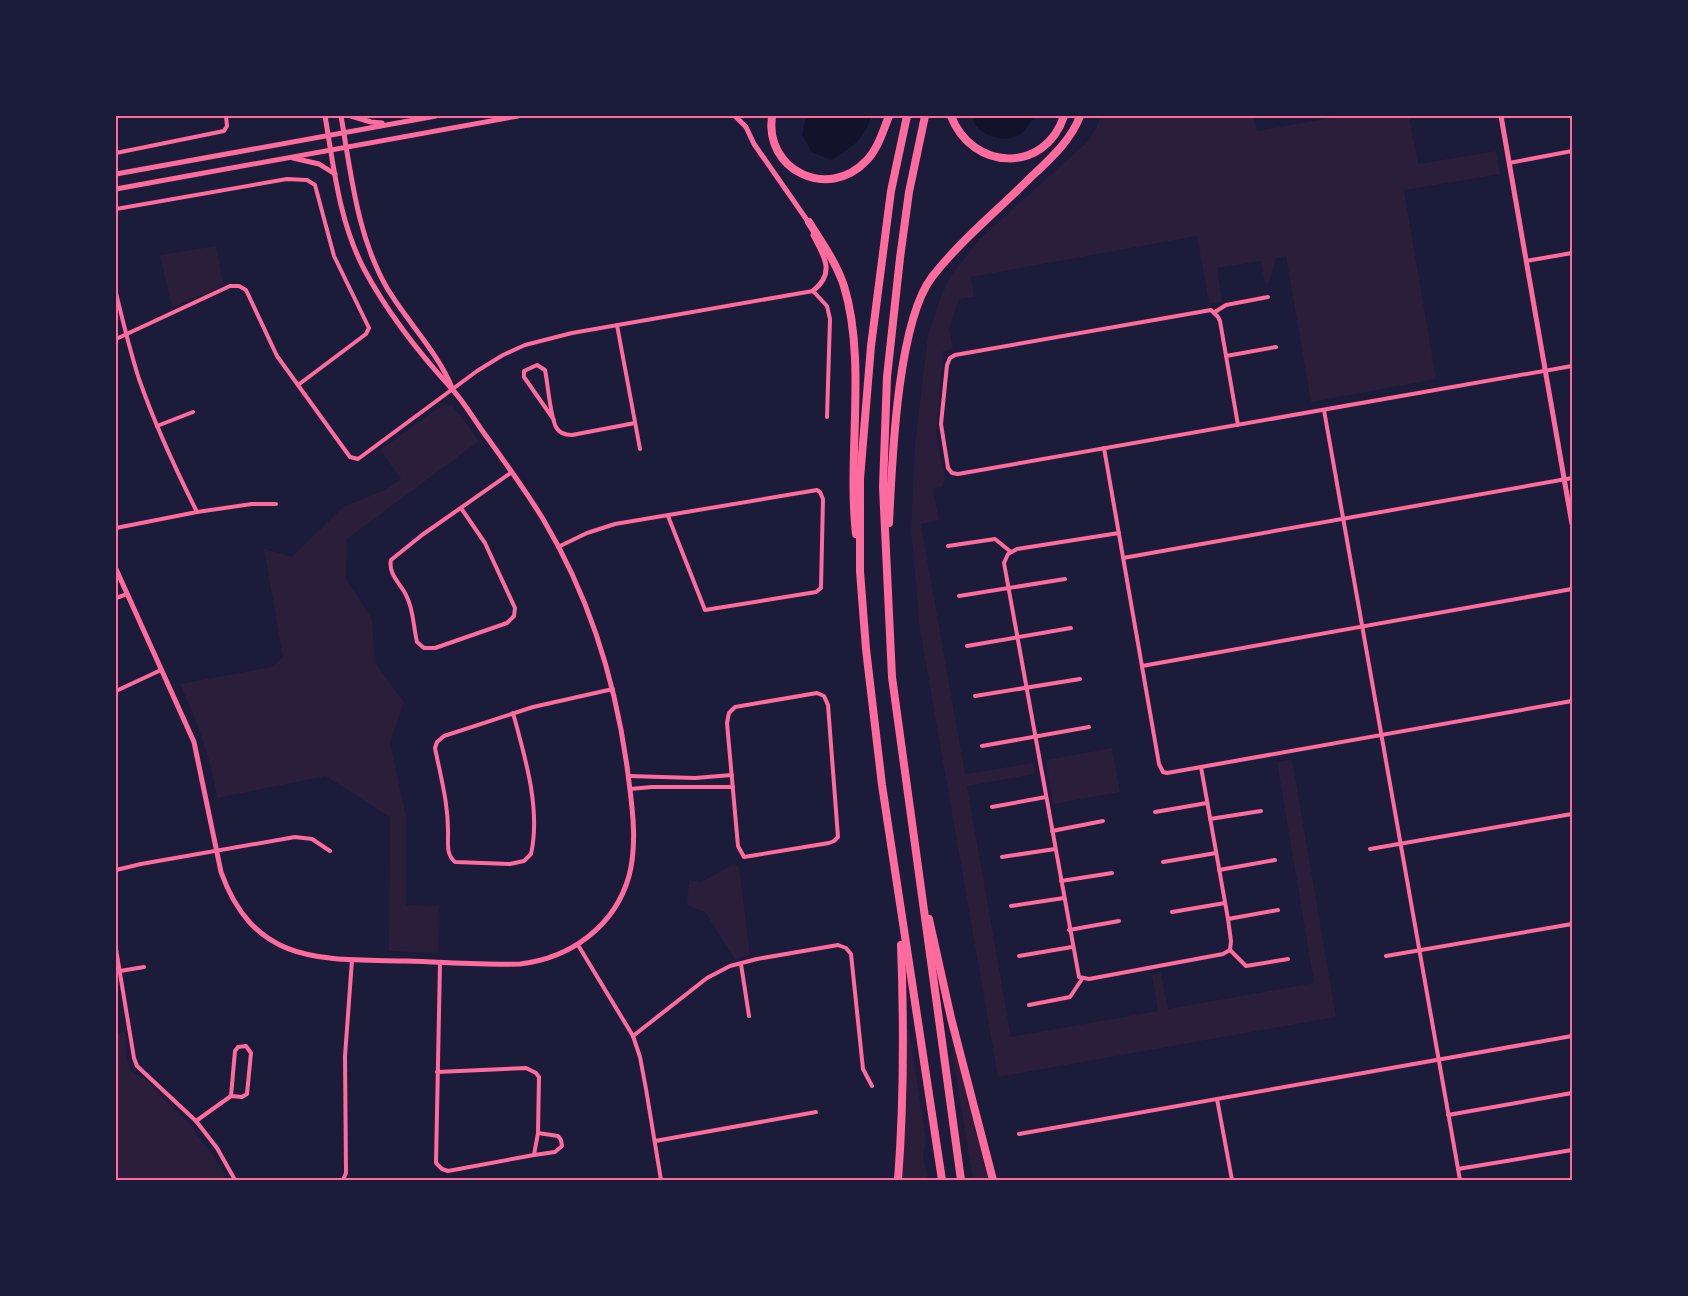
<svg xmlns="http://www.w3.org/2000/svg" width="1688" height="1296" font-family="'IBM Plex Sans',sans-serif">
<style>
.green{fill:#2a1e3b}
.water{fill:#12122b}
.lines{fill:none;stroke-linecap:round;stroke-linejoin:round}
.minor{stroke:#ff6b9d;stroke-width:4}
.tertiary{stroke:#ff6b9d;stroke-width:5}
.secondary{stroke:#ff6b9d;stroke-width:5}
.motorway{stroke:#ff6b9d;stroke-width:8}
.neatline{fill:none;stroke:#ff6b9d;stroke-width:2}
</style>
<rect width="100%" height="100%" fill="#1b1b3a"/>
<g class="green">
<polygon points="1101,116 1254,116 1257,131 1342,116 1409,116 1418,164 1496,151 1500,174 1404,190 1436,379 1311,402 1286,256 1276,258 1269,283 1265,284 1261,261 1217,268 1222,302 1209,303 1197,236 971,277 974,297 959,299 949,328 953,349 943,351 936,435 945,480 942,487 933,489 939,520 921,524 965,774 1033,763 1035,774 967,786 1011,1037 1158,1011 1152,975 1161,973 1168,1009 1314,983 1277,762 1292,759 1336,1017 998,1077 920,629 911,530 915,445 928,335 942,294 952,274 980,239 1088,141 1096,128"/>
<polygon points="216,246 223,283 218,288 172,308 160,255"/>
<path d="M444,404L453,406L479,441L347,539L346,579L372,619L375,663L404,702L390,743L406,816V905L439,906L438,951L434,953L389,951L390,817L326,776L217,798C210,754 198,724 180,684L272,667L283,657L264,549L292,557L343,507L385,490L401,479L380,450Z"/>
<polygon points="1112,748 1120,792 1053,804 1046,760"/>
<polygon points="734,864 739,867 750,955 735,959 705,912 687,905 689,880 701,882"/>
<polygon points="906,1030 909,1030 926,1140 923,1156 928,1180 901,1180"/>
<polygon points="125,1032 126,1054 130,1071 145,1079 190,1125 213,1156 228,1180 116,1180 116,1034"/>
<polygon points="952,1049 955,1049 988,1180 973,1180"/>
</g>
<g class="water">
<path d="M810,116H871C866,138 850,149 831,160L812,152L802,135L805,121Z"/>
<path d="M972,116H1035C1031,121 1027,128 1023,132C1008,146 975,136 972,116Z"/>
</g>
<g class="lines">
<g class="minor">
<polyline points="116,153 224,131 227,126 226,116"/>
<polyline points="1509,163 1572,151"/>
<polyline points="116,209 287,179 307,180 315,185 334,256 369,328 366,334 298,385"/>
<polyline points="1526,261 1572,253"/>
<path d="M116,293C123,322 130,351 139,379C155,425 175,468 197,512L116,528"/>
<polyline points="1215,312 1226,305 1268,297"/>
<polyline points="617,325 640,449"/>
<polyline points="116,339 230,286 239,286 246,290 277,356 350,457 358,459 477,371 503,355 525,345 572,333 813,291 827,306 830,319 827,417"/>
<polyline points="1226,356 1276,347"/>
<polyline points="1324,410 1460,1180"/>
<path d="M554,420L524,377V371L537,365L545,370C548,384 550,416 556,427C559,433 565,435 572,435L635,423"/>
<polyline points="1238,425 1220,321 1218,317 1211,310 955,355 950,358 947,365 941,424 948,468 952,473 958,474 1572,366"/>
<polyline points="157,426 193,412"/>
<polyline points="1104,448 1159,764 1163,772 1167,773 1201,767 1572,701"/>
<path d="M461,508L485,543L515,608L514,616L507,623L435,648H424L417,642C413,626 414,610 406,595C400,583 388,574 391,560L422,535L512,472"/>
<polyline points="197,512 252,504 276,504"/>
<polyline points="1119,533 1017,549 1008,554 1004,563 1079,977 1089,979 1223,954 1230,950 1231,941 1228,919 1201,767"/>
<polyline points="948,546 995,539 1011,552"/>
<polyline points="558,547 587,533 615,524 817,490 820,492 823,499 821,588 816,592 705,610 668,516"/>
<polyline points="1123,558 1572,478"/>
<polyline points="959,596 1065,579"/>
<polyline points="116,598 127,594"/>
<polyline points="967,646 1071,628"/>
<polyline points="1142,666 1572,589"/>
<polyline points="116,691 161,670"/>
<polygon points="817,693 824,696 828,705 838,837 834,841 829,843 744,857 738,846 727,723 729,713 735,707"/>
<polyline points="975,696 1080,679"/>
<path d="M513,713C525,757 541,809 531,854L524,861L510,864L455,862C447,855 448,847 448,837C449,806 441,778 435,748L437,742L444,736L533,707L613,689"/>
<polyline points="982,746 1089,727"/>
<polyline points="628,776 695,778 732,775"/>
<polyline points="630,789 652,787 733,787"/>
<polyline points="992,807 1046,797"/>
<polyline points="1155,812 1207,803"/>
<polyline points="1210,819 1261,811"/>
<polyline points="1052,831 1103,821"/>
<polyline points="1370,849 1572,814"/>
<polyline points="1002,857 1055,849"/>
<polyline points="1163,862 1216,853"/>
<polyline points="116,870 141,864 295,837 312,839 330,851"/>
<polyline points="1219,870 1275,860"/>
<polyline points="1061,881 1112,873"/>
<polyline points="1011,906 1064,898"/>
<polyline points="1172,912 1225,903"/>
<polyline points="1228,919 1278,910"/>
<polyline points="1069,930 1119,921"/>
<polyline points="578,945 633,1036 640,1057 646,1089 661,1180"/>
<polyline points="116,949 134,1058 137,1066 196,1121 217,1148 235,1180"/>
<polyline points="1230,950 1246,966 1288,959"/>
<polyline points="1019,956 1072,947"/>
<polyline points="1386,956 1572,924"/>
<polyline points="741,964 749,1016"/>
<polyline points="120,971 144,967"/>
<polyline points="1029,1005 1070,997 1082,979"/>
<polyline points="633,1036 707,978 730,966 757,959 838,945 846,948 851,954 863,1069 872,1086"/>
<polyline points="437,1072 526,1068 536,1073 539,1077 538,1133 534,1155 448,1171 442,1169 436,1163 440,963"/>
<polyline points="1217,1099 1232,1180"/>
<polyline points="1448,1115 1572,1093"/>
<polyline points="196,1121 231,1096 242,1097 247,1094 251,1053 246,1046 238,1047 235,1051 231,1096"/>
<polyline points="1019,1134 1572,1036"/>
<polyline points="655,1141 816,1112"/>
<polyline points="534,1155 555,1152 562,1146 561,1140 558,1136 538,1133"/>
<polyline points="1458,1169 1572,1150"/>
<polyline points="343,1180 346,1173 345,1056 352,960"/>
</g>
<g class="tertiary">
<path d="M341,116C351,173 357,236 387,288C406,320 439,354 452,388"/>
<polyline points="1501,116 1572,524"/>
<path d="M116,569L194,742L221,872C255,966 322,959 406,961C444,962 482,965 520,964C571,958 615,926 629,876C637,846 633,812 629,782C618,690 591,599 543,519C524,488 502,458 481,429C472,416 463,401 452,389C419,353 387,312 364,269C339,221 334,168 325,116"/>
</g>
<g class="secondary">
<polyline points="351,116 371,122 382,123"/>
<polyline points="735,116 746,127 754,144 809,223"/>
<polyline points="293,158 319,164 335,174"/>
<polyline points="116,174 436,116"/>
<polyline points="116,189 518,116"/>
<path d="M813,291C836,273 824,256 813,235"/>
</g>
<g class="motorway">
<path d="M772,116C764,170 828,201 866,161C878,149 883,131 889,116"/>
<polyline points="907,116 891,191 871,346 860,479 860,571 866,649 882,785 942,1180"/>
<polyline points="925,116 909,192 900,258 887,377 883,487 892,677 961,1180"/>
<path d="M951,116C972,171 1045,174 1064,116"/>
<path d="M809,222C822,243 836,262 844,286C867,362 847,455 856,534"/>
<path d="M889,523C892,463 897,323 932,277C960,241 997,211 1029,179C1048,161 1071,141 1080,116"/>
<polyline points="929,919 951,1018 993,1180"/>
<path d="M898,1180C904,1102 904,1024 901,945"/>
</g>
</g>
<rect width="1688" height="1296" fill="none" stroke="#1b1b3a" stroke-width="234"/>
<rect x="117" y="117" width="1454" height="1062" class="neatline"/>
</svg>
